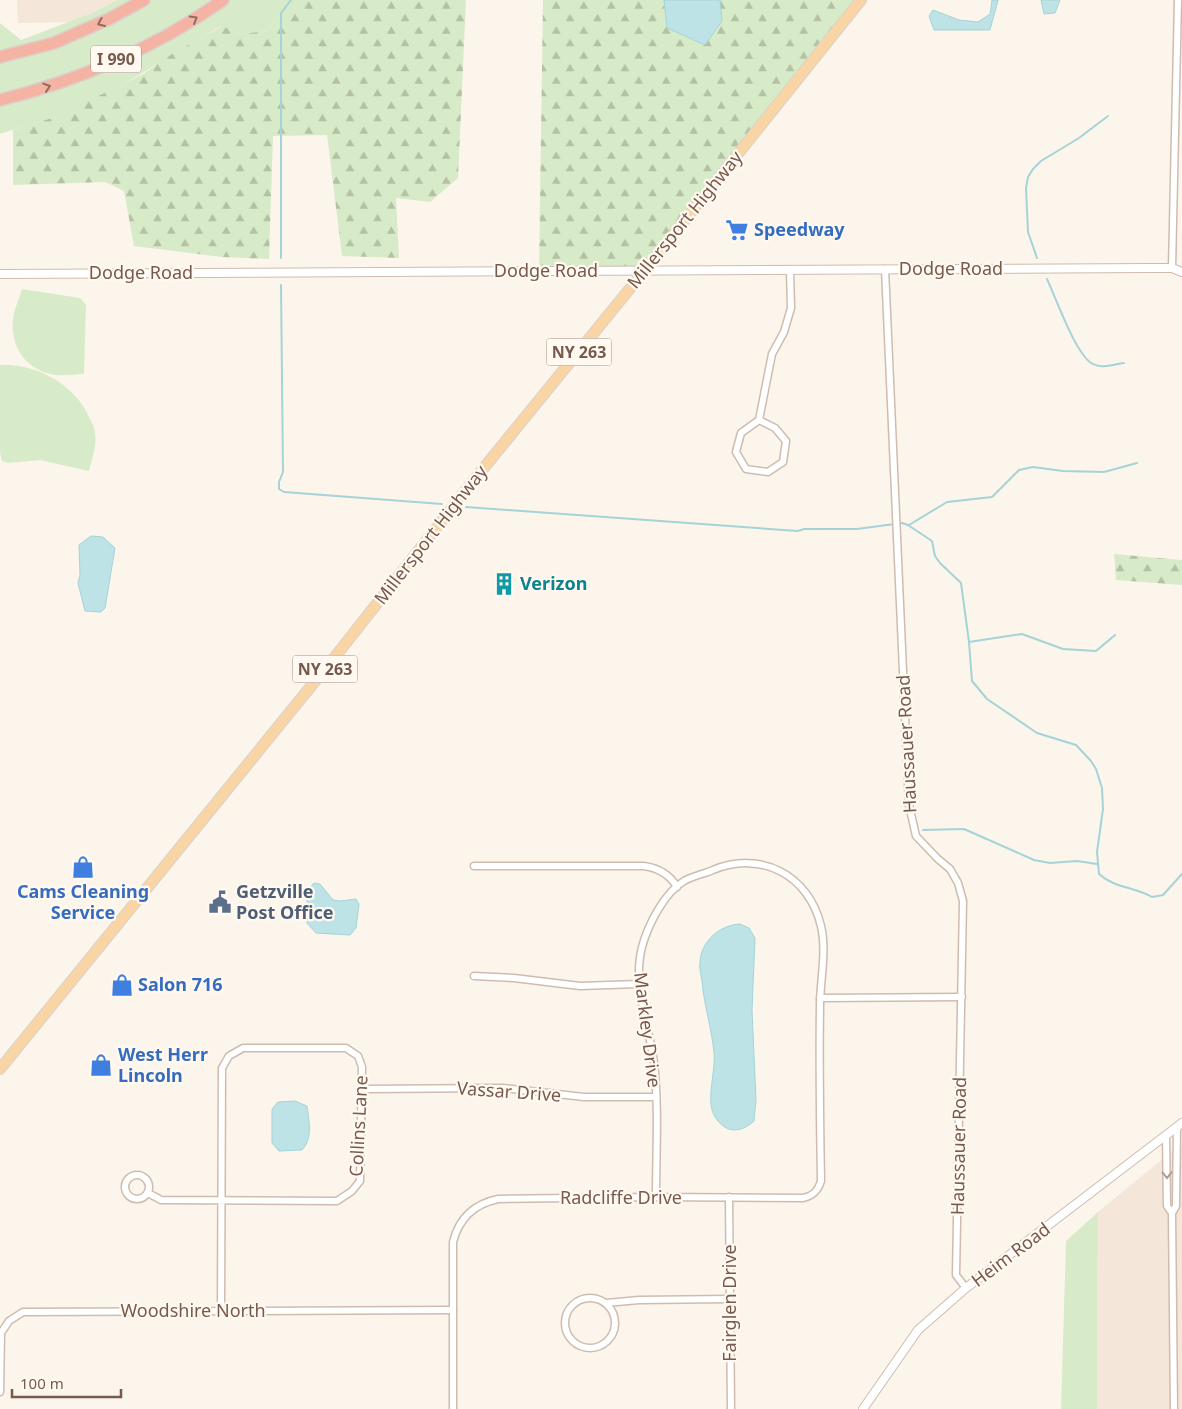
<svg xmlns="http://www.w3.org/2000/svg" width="1182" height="1409" font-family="'Noto Sans',sans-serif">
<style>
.residential{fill:#f4e6d9}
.grass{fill:#d8ebc8}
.forest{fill:url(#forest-firs)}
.water{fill:#bee3e7;stroke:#a5d3d8}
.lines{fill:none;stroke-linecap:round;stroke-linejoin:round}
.stream{stroke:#a5d3d8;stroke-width:2}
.minor-casing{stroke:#cfbcaf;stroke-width:9}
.tertiary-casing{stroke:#cfbcaf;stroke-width:10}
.primary-casing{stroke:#d9d1cd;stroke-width:12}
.motorway-casing{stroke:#d9d1cd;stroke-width:14}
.minor{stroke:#fff;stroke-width:6}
.tertiary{stroke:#fff;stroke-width:8}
.primary{stroke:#f9d5a5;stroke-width:10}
.motorway{stroke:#f5b4a3;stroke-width:11}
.oneway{stroke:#916c5e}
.oneway2{stroke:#ae9c94}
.labels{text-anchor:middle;stroke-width:4.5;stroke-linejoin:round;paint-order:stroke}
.shield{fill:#fff9f1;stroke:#a08a7e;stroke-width:1}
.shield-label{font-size:16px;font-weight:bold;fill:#785a4d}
.street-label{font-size:18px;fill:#785a4d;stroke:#fff9f1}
.shop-label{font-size:18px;font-weight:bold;fill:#366cbe;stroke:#fff9f1;text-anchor:start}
.culture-label{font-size:18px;font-weight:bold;fill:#0d838f;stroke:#fff9f1;text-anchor:start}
.service-label{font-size:18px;font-weight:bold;fill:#4e5e75;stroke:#fff9f1;text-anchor:start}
</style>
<defs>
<pattern id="forest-firs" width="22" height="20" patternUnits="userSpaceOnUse" patternTransform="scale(1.25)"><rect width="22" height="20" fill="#d8ebc8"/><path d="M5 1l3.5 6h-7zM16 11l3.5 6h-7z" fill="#b4c1a5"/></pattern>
</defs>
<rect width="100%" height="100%" fill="#fcf5eb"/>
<g class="residential">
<polygon points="17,0 117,0 92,13 70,22 18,23"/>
<polygon points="1182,1143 1182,1409 1097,1409 1098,1212"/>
</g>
<g class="grass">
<path d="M117,0H291L268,31L240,34L221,26C166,58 112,95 52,118C35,124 17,128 0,134V23L21,40L92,13Z"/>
<path d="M22,289L80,298L86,305L84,374C75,374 65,376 56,375C27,371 10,348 13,319C14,310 19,299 22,289Z"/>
<path d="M0,365C36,363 76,385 90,419C92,423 95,428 95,433C97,446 92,458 89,471L40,460L8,463L2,461L0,452Z"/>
<polygon points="1098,1212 1097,1409 1061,1409 1066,1241"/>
</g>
<g class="forest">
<polygon points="291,0 466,0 458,178 430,202 396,198 399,258 342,256 327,135 273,136 269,259 222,257 134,246 124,191 105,182 13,185 13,130 52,118 119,86 143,74 172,54 222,26 240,34 268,31"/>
<polygon points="543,0 861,0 645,270 539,271"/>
<polygon points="1114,554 1182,560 1182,585 1116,580"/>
</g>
<g class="water">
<polygon points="664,0 720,0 722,21 705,45 667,28"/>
<polygon points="992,0 998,0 990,30 934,30 929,16 933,10 959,20 978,22 990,14"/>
<polygon points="1041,0 1060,0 1055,13 1044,14"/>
<polygon points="91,536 103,537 115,548 105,608 101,612 85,611 78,583 80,575 79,545"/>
<polygon points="314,883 320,884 333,900 340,901 356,899 359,904 356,928 350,935 316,933 307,923 307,891"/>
<path d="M740,924L749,928L755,938L752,1010L756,1100L754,1121C741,1133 726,1134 715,1117C705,1101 716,1072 714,1053C712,1029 704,1006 702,981C701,975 699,968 700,962C701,941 720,925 740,924Z"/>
<path d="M295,1101L307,1106C309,1120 313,1139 302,1150L279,1151L272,1143V1109L278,1102Z"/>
</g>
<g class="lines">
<g class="stream">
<polyline points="281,258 281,13 291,0"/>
<polyline points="1037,258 1028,232 1026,188 1028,177 1033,169 1041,161 1079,138 1108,116"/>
<path d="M1047,279C1056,298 1076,356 1093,364C1102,369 1114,364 1124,363"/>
<polyline points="281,285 283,472 279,482 279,489 284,492 442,504"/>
<path d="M466,507L798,531L804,529H857L902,523L908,525L932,541L935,556L940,563L961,583L969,642L972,681L987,699L1037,733L1076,745L1091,761L1096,769L1102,788L1103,809L1097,852L1099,874C1114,888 1135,887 1152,897L1163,895L1182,874"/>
<polyline points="909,525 947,502 992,497 1019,470 1033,467 1063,471 1104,472 1137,463"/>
<polyline points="969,642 1022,634 1063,649 1096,651 1115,635"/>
<polyline points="923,830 964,829 1034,860 1050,863 1077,861 1097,864"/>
</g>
<defs>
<g id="minor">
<polyline points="1172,268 1178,0"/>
<polyline points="885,269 909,805 916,836 938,859 950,869 958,883 963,901 956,1275 966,1288"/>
<polyline points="759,420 775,428 786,441 783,462 768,472 746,469 736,452 741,433 759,420 772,354 784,332 791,308 790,270"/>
<path d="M474,866H644C658,868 670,875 677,887"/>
<polyline points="474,976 514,978 580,986 639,984"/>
<polyline points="820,998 962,997"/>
<polyline points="363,1089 503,1088 584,1097 656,1097"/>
<polyline points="1166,1136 1167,1206 1172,1213"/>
<circle cx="137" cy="1187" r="12"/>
<polyline points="148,1193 161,1200 337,1201 352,1191 360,1181 362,1067 358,1056 346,1048 243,1048 229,1056 222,1068 221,1310"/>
<polyline points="729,1197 731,1409"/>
<circle cx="590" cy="1323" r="25"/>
<polyline points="606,1303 639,1300 729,1299"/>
<polyline points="0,1392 1,1333 9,1321 23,1312 453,1310"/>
<path d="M453,1409V1242C459,1218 474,1204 498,1199L656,1197L803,1198C813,1196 818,1191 821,1181C820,1123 819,1065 820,1006C820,980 827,952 821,926C809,875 761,850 713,870C704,874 692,876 684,881C664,893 648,925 642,947C632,987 649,1024 654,1063C659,1107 656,1153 656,1197"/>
<polyline points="1174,1409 1172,1213 1176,1206 1177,1127"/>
</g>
<g id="tertiary">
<polyline points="0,274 1150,268 1172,268 1182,272"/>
<polyline points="863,1409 918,1330 966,1288 1182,1123"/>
</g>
<polyline id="primary" points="0,1069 338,653 478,475 645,270 861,0"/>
<g id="motorway">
<polyline points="0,57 54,43 109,19 144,0"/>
<path d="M0,100C78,81 157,47 223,0"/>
</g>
</defs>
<use href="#minor" class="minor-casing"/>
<use href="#tertiary" class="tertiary-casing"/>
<use href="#primary" class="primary-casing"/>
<use href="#motorway" class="motorway-casing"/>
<use href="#minor" class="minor"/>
<use href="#tertiary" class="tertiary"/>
<use href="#primary" class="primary"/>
<use href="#motorway" class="motorway"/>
</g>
<defs><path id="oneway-chevron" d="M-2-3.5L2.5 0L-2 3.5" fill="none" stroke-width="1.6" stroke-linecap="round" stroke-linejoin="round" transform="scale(1.25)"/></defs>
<g class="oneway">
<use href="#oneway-chevron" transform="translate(194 19) rotate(-30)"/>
<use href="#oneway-chevron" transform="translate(101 23) rotate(157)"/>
<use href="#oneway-chevron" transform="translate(47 87) rotate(-18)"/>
</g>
<use class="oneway2" href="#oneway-chevron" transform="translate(1167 1175) rotate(89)"/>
<defs>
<symbol id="supermarket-bare" viewBox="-9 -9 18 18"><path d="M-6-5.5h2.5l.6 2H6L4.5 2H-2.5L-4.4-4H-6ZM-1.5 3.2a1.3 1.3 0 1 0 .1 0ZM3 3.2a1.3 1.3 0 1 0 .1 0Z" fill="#3f7fe0" stroke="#fff9f1" stroke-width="2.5" paint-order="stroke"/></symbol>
<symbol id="building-bare" viewBox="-9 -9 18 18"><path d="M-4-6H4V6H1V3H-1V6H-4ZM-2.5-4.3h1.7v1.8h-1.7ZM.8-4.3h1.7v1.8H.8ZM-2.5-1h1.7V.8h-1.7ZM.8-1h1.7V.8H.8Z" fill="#0f9aa8" stroke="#fff9f1" stroke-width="2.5" paint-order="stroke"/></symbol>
<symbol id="shop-bare" viewBox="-9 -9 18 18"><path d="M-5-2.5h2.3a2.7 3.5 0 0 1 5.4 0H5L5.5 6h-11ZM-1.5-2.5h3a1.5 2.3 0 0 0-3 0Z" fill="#3f7fe0" stroke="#fff9f1" stroke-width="2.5" paint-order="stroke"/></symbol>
<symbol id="civic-bare" viewBox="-9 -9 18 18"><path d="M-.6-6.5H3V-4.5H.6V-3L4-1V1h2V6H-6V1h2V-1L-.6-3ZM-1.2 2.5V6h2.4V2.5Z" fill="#5c6f8a" stroke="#fff9f1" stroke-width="2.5" paint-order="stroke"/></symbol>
</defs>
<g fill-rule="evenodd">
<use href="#supermarket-bare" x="721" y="214" width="32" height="32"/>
<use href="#building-bare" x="488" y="568" width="32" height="32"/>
<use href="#shop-bare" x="67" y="851" width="32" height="32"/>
<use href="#civic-bare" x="204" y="886" width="32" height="32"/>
<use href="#shop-bare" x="106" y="969" width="32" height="32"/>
<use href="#shop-bare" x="85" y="1049" width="32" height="32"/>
</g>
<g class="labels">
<g class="shield">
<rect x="91" y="45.5" width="50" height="27" rx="4"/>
<rect x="546.5" y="338.5" width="65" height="27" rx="4"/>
<rect x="292.5" y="655.5" width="65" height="27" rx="4"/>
</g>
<g class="shield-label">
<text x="116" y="65">I 990</text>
<text x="579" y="358">NY 263</text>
<text x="325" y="675">NY 263</text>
</g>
<g class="street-label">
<text transform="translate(685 220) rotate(-51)" y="6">Millersport Highway</text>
<text x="951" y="275">Dodge Road</text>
<text x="546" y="277">Dodge Road</text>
<text x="141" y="279">Dodge Road</text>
<text transform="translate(431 535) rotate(-52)" y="6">Millersport Highway</text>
<text transform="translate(907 744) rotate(-93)" y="6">Haussauer Road</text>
<text transform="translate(647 1030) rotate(83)" y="6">Markley Drive</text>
<text transform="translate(509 1092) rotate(4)" y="6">Vassar Drive</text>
<text transform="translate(359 1126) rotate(-87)" y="6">Collins Lane</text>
<text transform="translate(959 1146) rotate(-89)" y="6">Haussauer Road</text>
<text x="621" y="1204">Radcliffe Drive</text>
<text transform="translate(1011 1255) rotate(-37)" y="6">Heim Road</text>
<text transform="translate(730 1303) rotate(-90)" y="6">Fairglen Drive</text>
<text x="193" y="1317">Woodshire North</text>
</g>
<g class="shop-label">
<text x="754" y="236">Speedway</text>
<text x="83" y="898" text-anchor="middle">Cams Cleaning<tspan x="83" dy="21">Service</tspan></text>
<text x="138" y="991">Salon 716</text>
<text x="118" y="1061">West Herr<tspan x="118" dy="21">Lincoln</tspan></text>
</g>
<g class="culture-label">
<text x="520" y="590">Verizon</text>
</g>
<g class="service-label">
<text x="236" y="898">Getzville<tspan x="236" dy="21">Post Office</tspan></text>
</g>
</g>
<path d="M12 1389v8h109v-8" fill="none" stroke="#785a4d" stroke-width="2.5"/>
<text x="20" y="1389" font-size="15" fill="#785a4d" stroke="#fff9f1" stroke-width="4" paint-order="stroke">100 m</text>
</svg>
